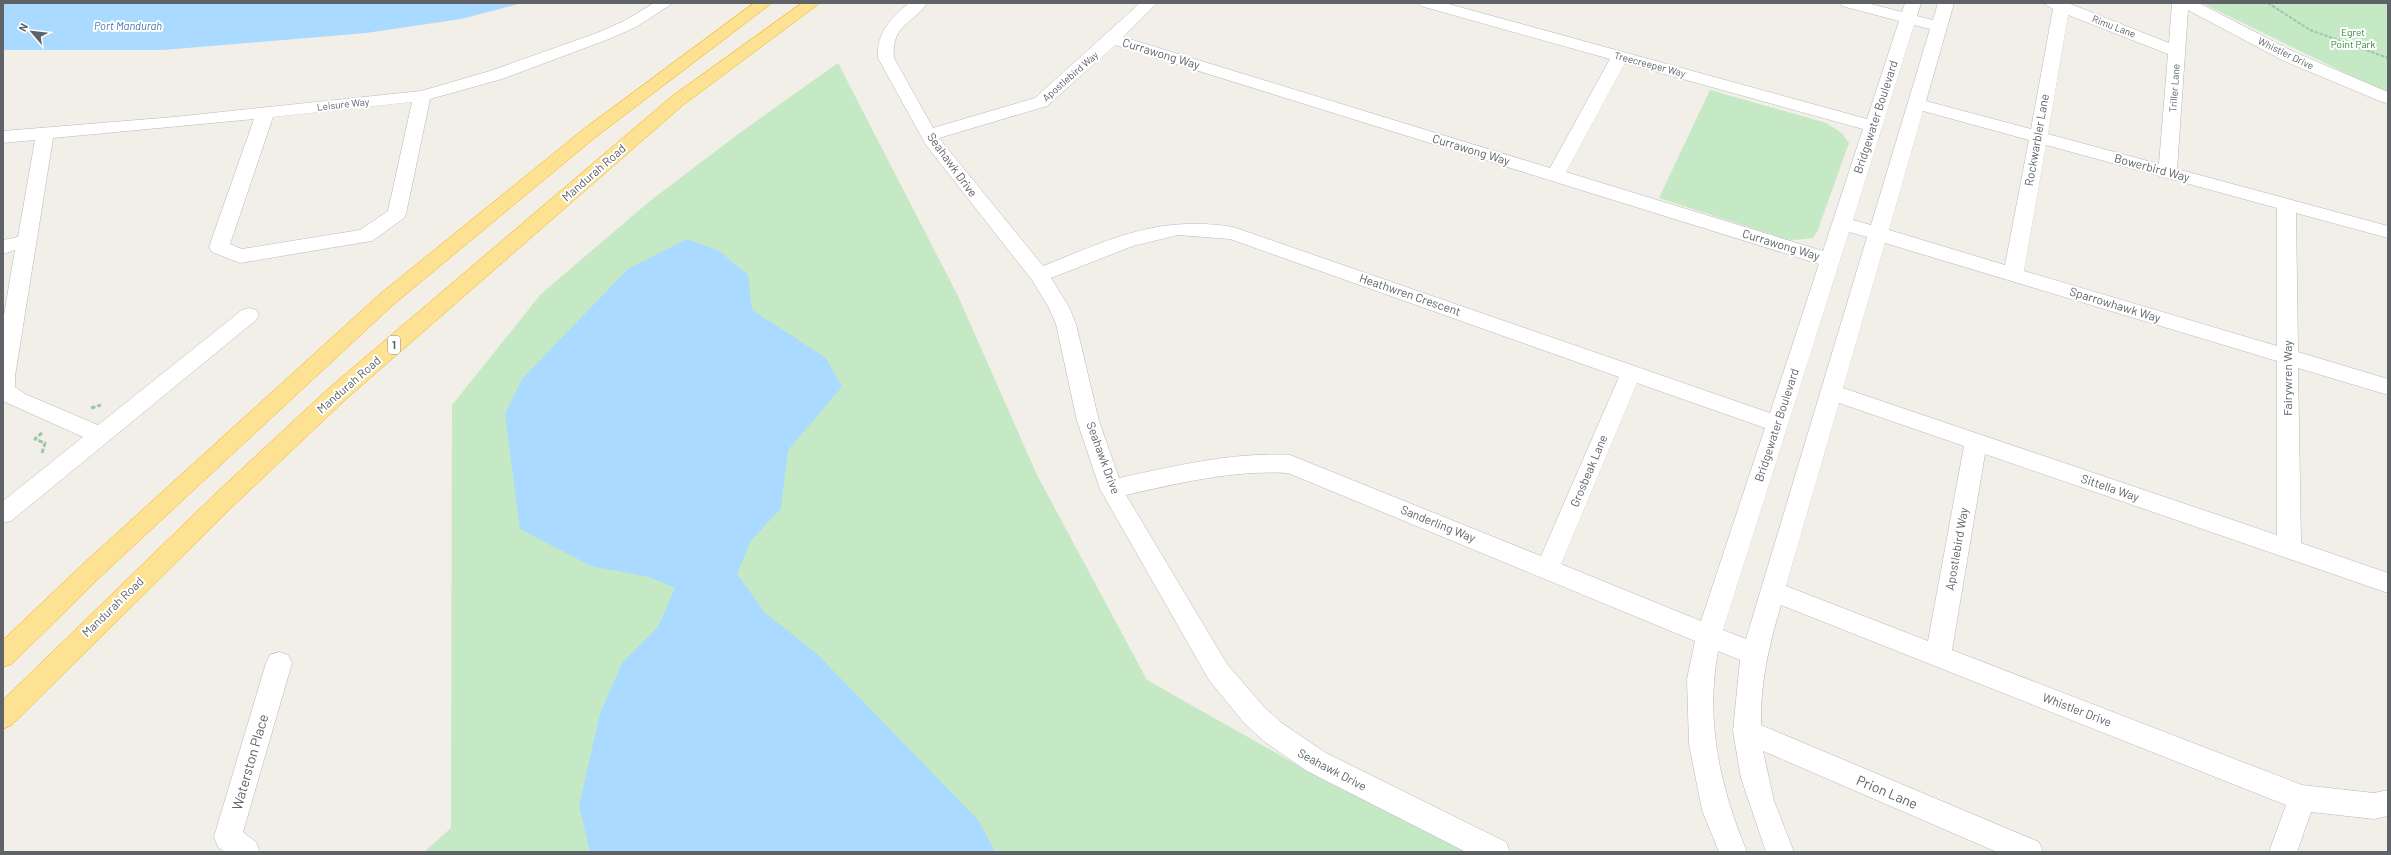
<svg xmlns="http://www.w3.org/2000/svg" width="2391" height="855" font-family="Barlow,sans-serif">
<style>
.green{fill:#c5e8c5}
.water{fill:#aadaff}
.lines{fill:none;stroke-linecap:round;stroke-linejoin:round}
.minor-casing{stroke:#b5b8bc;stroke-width:1}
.highway-casing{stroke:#f9ab00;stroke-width:1}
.path-far1{stroke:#9cc7a9;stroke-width:2;stroke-dasharray:3.5 1.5;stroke-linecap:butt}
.path{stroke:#9cc7a9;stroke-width:3;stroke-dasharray:4.5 2;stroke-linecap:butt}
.minor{fill:#fff;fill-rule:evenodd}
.highway{fill:#fde293;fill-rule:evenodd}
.labels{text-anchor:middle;stroke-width:4;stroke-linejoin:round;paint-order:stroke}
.far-street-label{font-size:10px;fill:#5f6368;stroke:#fff}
.far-park-label{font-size:10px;fill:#348238;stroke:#fff}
.far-water-label{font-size:11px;font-style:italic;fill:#4174aa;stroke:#fff}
.shield{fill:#fff;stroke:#8f9295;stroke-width:1}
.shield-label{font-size:11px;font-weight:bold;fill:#5f6368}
.street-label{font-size:12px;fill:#5f6368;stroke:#fff}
.near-street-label{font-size:14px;fill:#5f6368;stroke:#fff}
</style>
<rect width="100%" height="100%" fill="#f1efe8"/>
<g class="green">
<polygon points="2202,3 2388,4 2388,94"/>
<polygon points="838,63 958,296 1037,475 1147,680 1331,784 1480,852 424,852 451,828 452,405 541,294 650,201 741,132"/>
<polygon points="1710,90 1826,123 1842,133 1849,143 1817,232 1813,238 1794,240 1785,239 1659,198"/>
</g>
<g class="water">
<polygon points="3,3 522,3 461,19 366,33 163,50 3,50"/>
<polygon points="687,239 719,251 748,275 752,310 826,358 842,387 788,450 781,508 750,542 737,574 765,613 816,653 979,821 995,852 590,852 579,806 600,714 622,663 658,627 675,588 649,577 591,566 520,529 505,414 522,379 628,269"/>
</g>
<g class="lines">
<defs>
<g id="minor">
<path d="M654,3H673L636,27L609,39L502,79L430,99L406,214L404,218L372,241L365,242L240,263L212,252L209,247L254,119L53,138L15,376V387L25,394L98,425L242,310L249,308L256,310L259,315L256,320L11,521L3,523V501L83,437L3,401V321L15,250L3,254V240L18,237L35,140L3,143V131L174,117L421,91L490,71L597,33L624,21ZM412,102L388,211L360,230L242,249L230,244L273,117Z"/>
<path d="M909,3H927C912,25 891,25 894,58L933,128L1035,98L1140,3H1157L1123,37L1550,168L1610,59L1421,6L1419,3H1445L1867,119L1899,21L1842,6L1840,3H1867L1902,12L1905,3H1921L1917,16L1933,20L1938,3H1954L1926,101L2031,129L2053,9L2043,3H2068L2169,43L2172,3H2199L2294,52L2388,92V103L2382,102L2282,60L2188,10L2177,169L2388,226V238L2296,213L2298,352L2388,379V395L2298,368L2301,543L2388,573V593L1985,454L1952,650L2302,785L2374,793L2388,790V816L2374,819L2311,812L2297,852H2269L2286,805L1781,605C1769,645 1760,683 1761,725L2039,842L2043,852H1997L1763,751L1774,801L1794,852H1766L1741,778L1733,731L1740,660L1718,651C1705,721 1720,787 1747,852H1719L1702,810L1689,744L1687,679L1695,641L1288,473C1232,470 1180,483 1126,495L1227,664L1264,707L1283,724L1326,753L1506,842L1510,852H1466L1307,771L1265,742L1245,724L1209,680L1100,489L1077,421L1056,324L1049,308L1032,280L926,145L878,58C876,33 891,18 909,3ZM2068,15L2168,54L2159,164L2048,134ZM1914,25L1930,29L1871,225L1853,220ZM1115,45L1819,264L1770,413L1233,227C1158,215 1111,239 1043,266L939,138L1047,106ZM1625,63L1863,129L1823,251L1566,172ZM1923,111L2029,140L2005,265L1889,230ZM2046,145L2277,208V346L2024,271ZM1849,232L1867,237L1746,639L1723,630ZM1178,235L1230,239L1619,377L1541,556L1290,455C1231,452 1176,466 1119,478L1099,421L1076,324L1069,307L1051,278L1133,246ZM1885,243L2277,361V535L1843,388ZM1637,383L1765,428L1701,621L1561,564ZM1839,403L1964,446L1928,641L1786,586Z"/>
<polygon points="279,652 288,655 292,663 243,832 256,842 260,852 225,852 218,847 214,837 266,663 270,655"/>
</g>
<g id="highway">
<polygon points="754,3 772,3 597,136 394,304 100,577 12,664 3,667 3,640 84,563 380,294 585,128"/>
<polygon points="802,3 820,3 683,105 345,400 231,508 12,725 3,729 3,700 215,494 329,388 671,97"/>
</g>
</defs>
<use href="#minor" class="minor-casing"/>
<use href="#highway" class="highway-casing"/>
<polyline class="path-far1" points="2268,3 2310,30 2388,58"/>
<g class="path">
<polyline points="91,408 101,405"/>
<polyline points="42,453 45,443 35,439 43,432"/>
</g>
<use href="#minor" class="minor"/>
<use href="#highway" class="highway"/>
</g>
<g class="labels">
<g class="far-street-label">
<text transform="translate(2114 26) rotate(21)" y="4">Rimu Lane</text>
<text transform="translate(2286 53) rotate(26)" y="4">Whistler Drive</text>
<text transform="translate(1650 64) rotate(15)" y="4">Treecreeper Way</text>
<text transform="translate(1070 76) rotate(-41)" y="4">Apostlebird Way</text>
<text transform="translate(2174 88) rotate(-86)" y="4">Triller Lane</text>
<text transform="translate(343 104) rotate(-6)" y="4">Leisure Way</text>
</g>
<g class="far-park-label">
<text x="2353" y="36">Egret<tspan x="2353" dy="12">Point Park</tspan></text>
</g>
<g class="far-water-label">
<text x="128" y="30">Port Mandurah</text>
</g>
<rect class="shield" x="388" y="336" width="12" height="18" rx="3"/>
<g class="shield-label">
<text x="394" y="349">1</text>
</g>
<g class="street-label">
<text transform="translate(1161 54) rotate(17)" y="4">Currawong Way</text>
<text transform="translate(1876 117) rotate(-72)" y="4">Bridgewater Boulevard</text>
<text transform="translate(2037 140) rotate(-80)" y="4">Rockwarbler Lane</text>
<text transform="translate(1471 150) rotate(17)" y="4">Currawong Way</text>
<text transform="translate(952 165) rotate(54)" y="4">Seahawk Drive</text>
<text transform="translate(2152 168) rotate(15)" y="4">Bowerbird Way</text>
<text transform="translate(594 173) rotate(-41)" y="4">Mandurah Road</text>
<text transform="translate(1781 245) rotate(17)" y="4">Currawong Way</text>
<text transform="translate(1410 295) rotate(19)" y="4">Heathwren Crescent</text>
<text transform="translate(2115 305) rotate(17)" y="4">Sparrowhawk Way</text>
<text transform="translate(2288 378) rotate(-90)" y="4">Fairywren Way</text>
<text transform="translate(349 385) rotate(-41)" y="4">Mandurah Road</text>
<text transform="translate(1777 425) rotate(-72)" y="4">Bridgewater Boulevard</text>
<text transform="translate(1103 458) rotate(70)" y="4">Seahawk Drive</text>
<text transform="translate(1589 471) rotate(-67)" y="4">Grosbeak Lane</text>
<text transform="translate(2110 488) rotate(19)" y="4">Sittella Way</text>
<text transform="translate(1438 524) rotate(22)" y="4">Sanderling Way</text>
<text transform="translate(1957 549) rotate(-80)" y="4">Apostlebird Way</text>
<text transform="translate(113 607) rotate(-44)" y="4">Mandurah Road</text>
<text transform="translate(2077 710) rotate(21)" y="4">Whistler Drive</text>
<text transform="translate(1332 770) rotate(28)" y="4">Seahawk Drive</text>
</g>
<g class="near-street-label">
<text transform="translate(250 762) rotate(-74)" y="5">Waterston Place</text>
<text transform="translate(1887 792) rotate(23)" y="5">Prion Lane</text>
</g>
</g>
<rect width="2391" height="855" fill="none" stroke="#5f6368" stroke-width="8"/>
<g transform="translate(32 32) rotate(298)" stroke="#ffffff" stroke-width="3" paint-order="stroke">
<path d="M0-3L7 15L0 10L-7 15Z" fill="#5f6368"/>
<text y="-6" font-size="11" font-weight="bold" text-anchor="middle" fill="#5f6368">N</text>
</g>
</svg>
